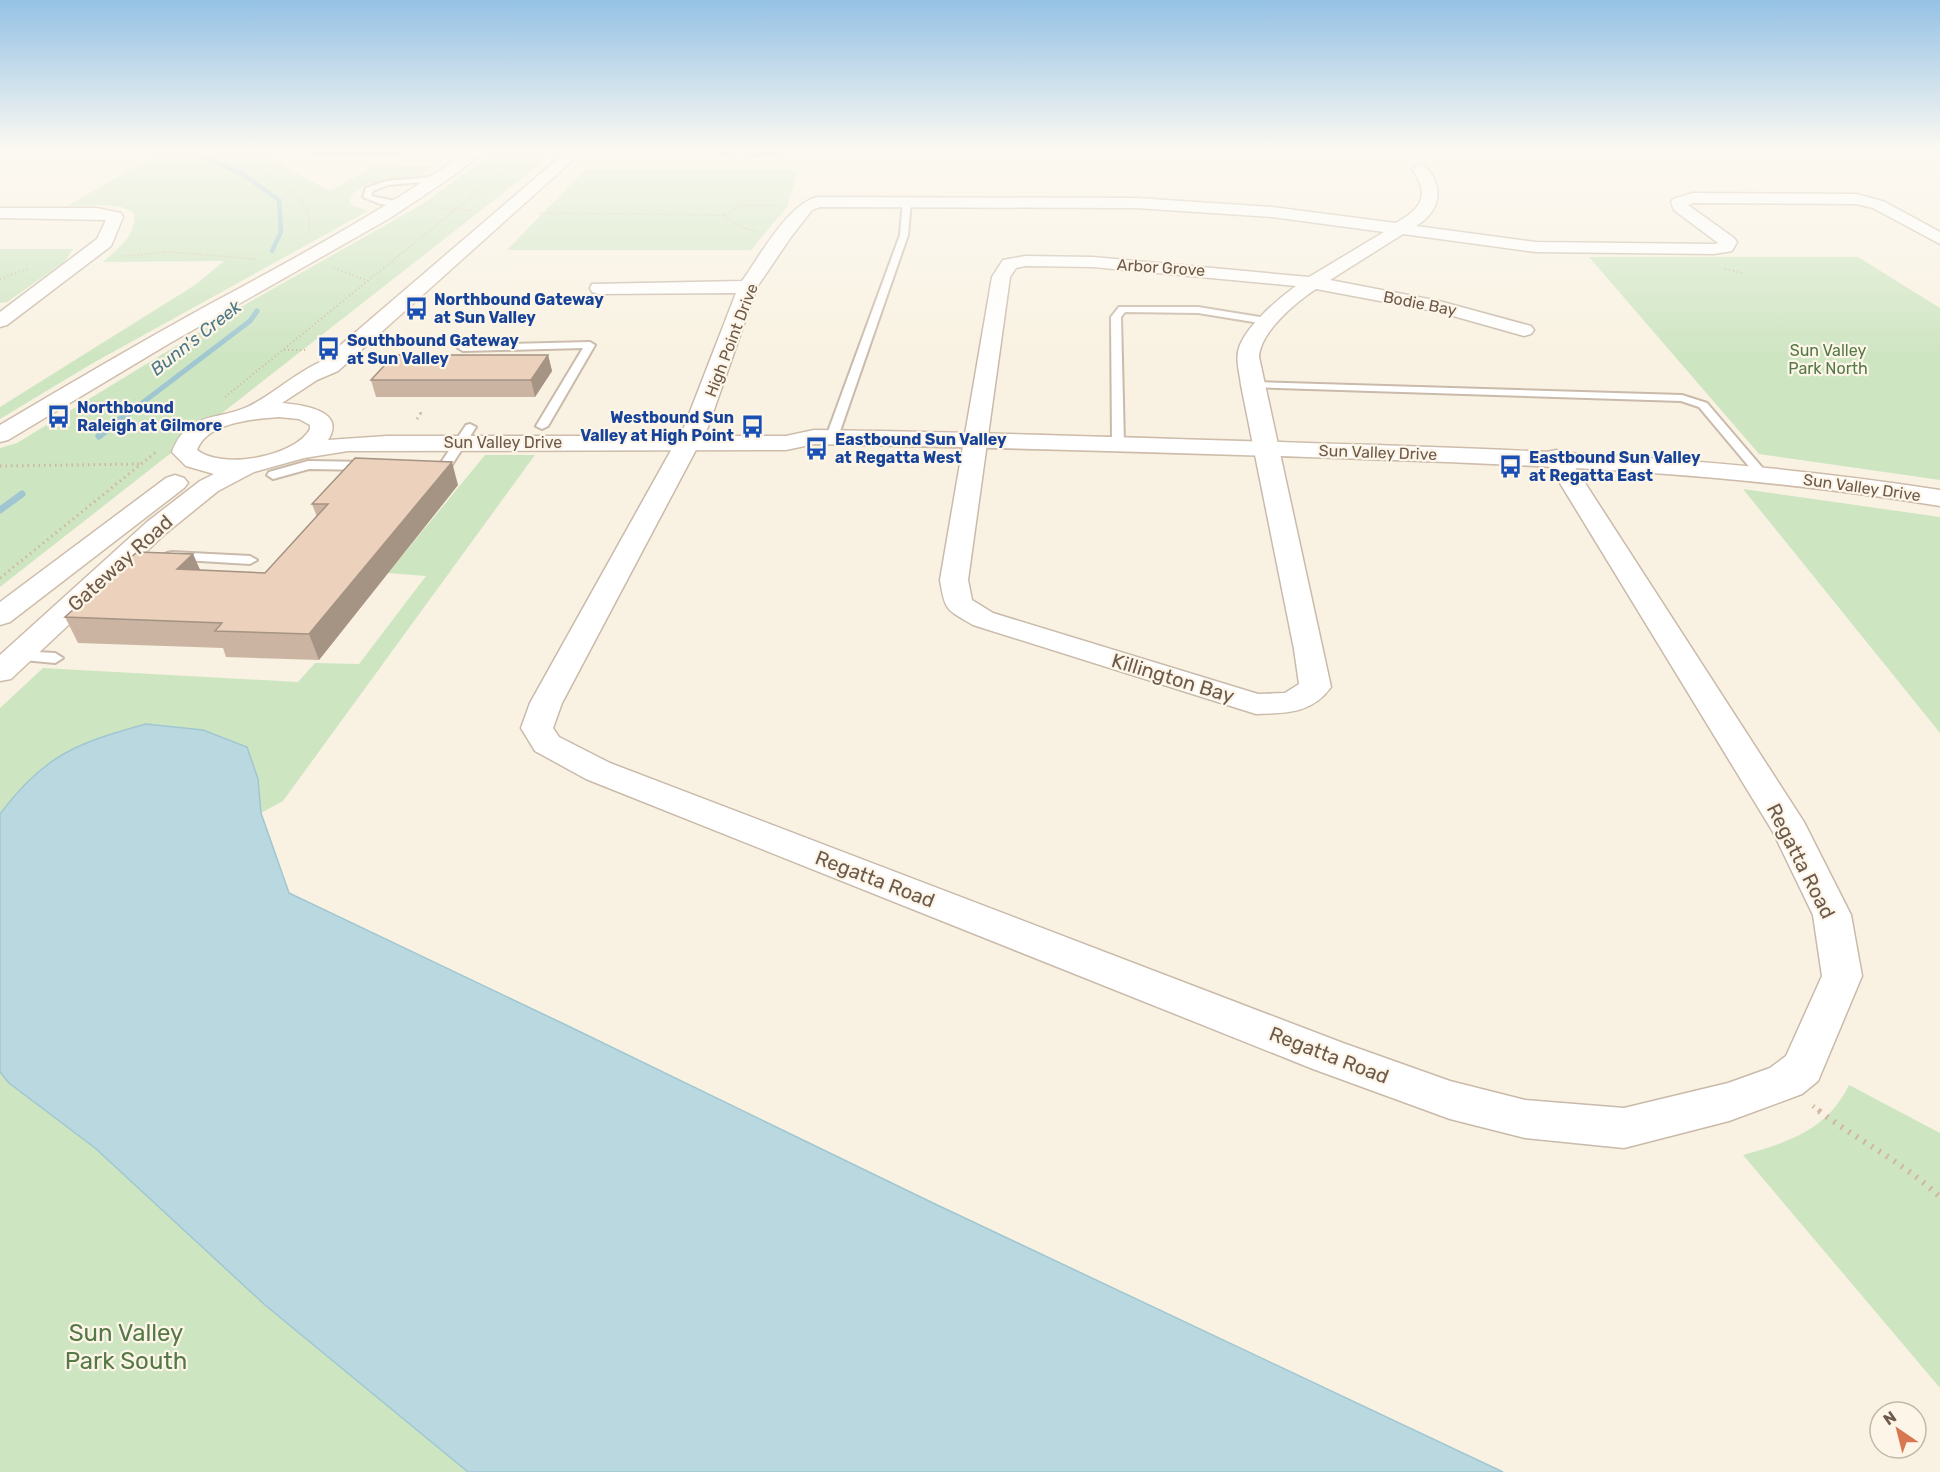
<svg xmlns="http://www.w3.org/2000/svg" width="1940" height="1472" font-family="Rubik,sans-serif">
<style>
.green{fill:#cee5c2}
.water{fill:#b9d8e0;stroke:#a0c7d1;stroke-width:1.5}
.lines{fill:none;stroke-linecap:round;stroke-linejoin:round}
.stream-far2{stroke:#a0c7d1;stroke-width:4.5}
.stream-far1{stroke:#a0c7d1;stroke-width:5}
.stream{stroke:#a0c7d1;stroke-width:7}
.lane-casing{stroke:#c9baaa;stroke-width:4}
.street-casing{stroke:#c9baaa;stroke-width:3}
.secondary-casing{stroke:#cebcab;stroke-width:3}
.path-far4{stroke:#d0b6a0;stroke-width:1.5;stroke-dasharray:1 2;stroke-linecap:butt}
.path-far3{stroke:#d0b6a0;stroke-width:2;stroke-dasharray:1 3;stroke-linecap:butt}
.path-far2{stroke:#d0b6a0;stroke-width:3;stroke-dasharray:1.5 4;stroke-linecap:butt}
.path-far1{stroke:#d0b6a0;stroke-width:4.5;stroke-dasharray:1.5 5;stroke-linecap:butt}
.path{stroke:#d0b6a0;stroke-width:6;stroke-dasharray:2 7;stroke-linecap:butt}
.lane{fill:#fff;fill-rule:evenodd}
.street{fill:#fff;fill-rule:evenodd}
.secondary{fill:#fff;fill-rule:evenodd}
.wall{fill:#cbb5a2}
.shaded-wall{fill:#a59384}
.building{fill:#ecd2bc;stroke:#a59384;stroke-width:1.5}
.labels{text-anchor:middle;stroke-width:4.5;stroke-linejoin:round;paint-order:stroke}
.far-street-label{font-size:16px;fill:#6e5a4b;stroke:#fdf6e8}
.far-transit-label{font-size:16px;font-weight:bold;fill:#164399;stroke:#fdf6e8;text-anchor:start}
.far-park-label{font-size:16px;fill:#547947;stroke:#fdf6e8}
.far-water-label{font-size:18px;font-style:italic;fill:#4b7886;stroke:#fdf6e8}
.street-label{font-size:20px;fill:#6e5a4b;stroke:#fdf6e8}
.near-park-label{font-size:24px;fill:#547947;stroke:#fdf6e8}
</style>
<rect width="100%" height="100%" fill="#f9f2e2"/>
<g class="green">
<path d="M165,150H238L271,156L292,171L331,191L371,167L435,166L419,175L368,184L352,194L350,204L368,211L93,363L0,419V407L195,285L224,261L103,262C118,248 137,236 134,213C118,201 86,206 67,206Z"/>
<polygon points="497,150 558,150 0,587 0,448 17,443 225,316 421,205"/>
<polygon points="585,170 798,170 787,207 751,250 507,250"/>
<polygon points="0,249 73,249 64,262 7,302 0,303"/>
<polygon points="1589,257 1858,257 1940,308 1940,480 1759,454"/>
<path d="M485,455H535L283,801L261,813L258,779L146,724C77,743 44,755 0,814V708L43,668L298,682L315,663L359,664L426,576L388,573Z"/>
<polygon points="1743,489 1940,517 1940,733"/>
<polygon points="0,1072 9,1083 95,1148 265,1305 468,1472 0,1472"/>
<path d="M1849,1085L1940,1133V1388L1743,1155C1789,1142 1827,1130 1849,1085Z"/>
</g>
<path class="water" d="M146,724L203,730L247,747L258,779L261,813L289,893L564,1024L933,1203L1503,1472H468L265,1305L95,1148L9,1083L0,1072V814C44,755 77,743 146,724Z"/>
<g class="lines">
<polyline class="stream-far2" points="191,150 244,175 279,200 281,232 272,251"/>
<polyline class="stream-far1" points="129,413 250,321 257,311"/>
<g class="stream">
<polyline points="99,436 131,411"/>
<polyline points="0,510 22,494"/>
</g>
<defs>
<g id="lane">
<polygon points="442,176 446,178 445,180 388,185 373,191 371,196 404,203 404,207 380,204 363,197 366,188 387,181"/>
<polygon points="907,198 911,200 908,235 838,437 832,441 828,439 826,437 900,235 903,200"/>
<polygon points="1119,307 1198,307 1266,318 1271,321 1266,324 1198,313 1125,312 1121,317 1124,444 1118,448 1112,444 1111,317"/>
<polygon points="590,342 595,345 548,426 542,429 536,426 583,348 463,351 458,348 463,345"/>
<polygon points="1252,382 1682,395 1707,403 1766,472 1764,475 1756,475 1699,407 1681,401 1248,387 1248,383"/>
<polygon points="470,424 476,427 448,471 425,470 425,464 440,464 466,425"/>
<polygon points="308,461 370,462 376,466 370,470 309,469 273,479 267,475 269,472"/>
<polygon points="172,552 250,556 257,560 250,564 167,559 165,556 167,553"/>
<polygon points="18,651 55,653 63,658 55,663 13,659 10,656"/>
</g>
<g id="street">
<path d="M1420,164C1427,166 1430,171 1433,177C1444,197 1434,215 1416,226L1536,242L1714,244L1718,243L1674,210L1671,202L1673,199L1693,193L1857,194L1885,202L1940,232V244L1873,208L1856,204L1694,203L1688,205L1734,238L1737,242L1732,251L1714,254L1536,252L1403,234L1330,280L1439,301L1531,326L1534,330L1531,334L1524,336L1439,312L1316,289C1296,302 1260,332 1259,357L1331,687C1312,714 1285,713 1256,714L973,625C946,609 945,611 940,580L992,277L1003,260L1025,256L1093,257L1309,277L1384,232L1272,217L1136,208L820,207L812,210L791,237L757,287L708,427L562,703L553,728L559,737L610,763L1343,1043L1450,1081L1525,1100L1624,1108L1728,1083L1770,1068L1786,1056L1822,976L1813,915L1773,832L1544,457L1547,452L1556,450L1565,452L1804,822L1851,915L1862,976L1818,1081L1802,1094L1729,1121L1624,1148L1525,1138L1450,1119L1313,1069L586,779L535,751L521,728L530,703L684,427L736,293L599,294L592,292L590,288L592,284L742,281C760,256 787,205 817,197L1136,198L1272,207L1396,223C1421,209 1431,196 1412,169ZM1025,266L1093,267L1296,286C1278,299 1242,329 1238,352C1236,363 1240,374 1241,385L1294,649L1299,684L1285,693L1258,694L993,613L972,600L968,580L1010,277L1016,268Z"/>
<polygon points="0,208 97,208 121,213 123,217 111,246 7,325 0,327 0,312 97,239 106,220 0,218"/>
</g>
<g id="secondary">
<path d="M469,150H486L453,176L390,218L170,343L8,440L0,442V425C69,384 139,343 210,304C299,256 387,209 469,150Z"/>
<path d="M568,150H584L338,371L317,380L282,403C302,405 347,410 328,440L387,436H786L814,430C978,432 1143,438 1307,443C1519,449 1730,457 1940,490V506C1730,471 1519,464 1307,457C1143,452 978,447 814,444L786,450L348,451L304,458L254,472L218,491L165,534L11,679L0,681V655L147,522L200,481L214,474L186,466L172,452C188,411 216,421 247,407C273,395 293,374 322,361ZM279,417L299,419L310,425V429C295,457 221,470 197,450C207,422 254,419 279,417Z"/>
<polygon points="175,475 184,478 188,483 184,488 10,622 0,625 0,602 166,478"/>
</g>
</defs>
<use href="#lane" class="lane-casing"/>
<use href="#street" class="street-casing"/>
<use href="#secondary" class="secondary-casing"/>
<g class="path-far4">
<path d="M217,150C243,163 298,185 308,214C310,220 309,227 310,233"/>
<polyline points="434,208 472,210"/>
<polyline points="539,213 724,215"/>
<polyline points="757,232 738,226 724,215 742,205 778,206"/>
<polyline points="123,256 169,252 256,259"/>
<polyline points="385,267 525,153 533,150"/>
</g>
<g class="path-far3">
<polyline points="334,268 368,281"/>
<polyline points="1725,269 1743,273"/>
<polyline points="0,279 30,268"/>
<polyline points="284,350 306,350"/>
<polyline points="225,397 386,266"/>
<polyline points="421,413 422,411"/>
</g>
<g class="path-far2">
<polyline points="417,419 422,411"/>
<polyline points="0,466 140,464"/>
<polyline points="0,578 156,452"/>
</g>
<polyline class="path-far1" points="1813,1106 1821,1112"/>
<path class="path" d="M1819,1111C1859,1141 1904,1163 1940,1197"/>
<use href="#lane" class="lane"/>
<use href="#street" class="street"/>
<use href="#secondary" class="secondary"/>
</g>
<g class="wall">
<polygon points="306,150 405,150 400,155 308,155"/>
<polygon points="718,150 895,150 895,151 811,151 782,153 781,156 750,157 749,154 719,155"/>
<polygon points="978,150 1007,150 1005,150 1005,153 978,154"/>
<polygon points="548,355 552,371 535,397 376,397 371,380"/>
<polygon points="458,485 319,660 226,657 223,648 78,643 65,617 193,554 200,570 265,573 317,517 312,504"/>
</g>
<g class="shaded-wall">
<polygon points="399,150 405,150 400,155"/>
<polygon points="781,150 811,150 811,151 782,153 781,156"/>
<polygon points="548,355 552,371 535,397 531,380"/>
<polygon points="452,462 458,485 319,660 309,634"/>
<polygon points="193,554 204,579 177,569"/>
</g>
<g class="building">
<polygon points="394,355 548,355 531,380 371,380"/>
<polygon points="355,458 452,462 309,634 215,631 222,623 65,617 137,552 193,554 177,569 265,573 328,504 312,504"/>
</g>
<linearGradient id="sky" x2="0" y2="1"><stop stop-color="#95c2e5"/><stop offset="0.42" stop-color="#fcf9f2"/><stop offset="1" stop-color="#fcf9f2" stop-opacity="0"/></linearGradient>
<rect width="1940" height="356" fill="url(#sky)"/>
<defs>
<symbol id="bus-bare" viewBox="-9 -9 18 18"><path d="M-5-6H5V4H4V6H2V4H-2V6H-4V4H-5ZM-3.5-4V0h7V-4ZM-3.5 1.2v1.5H-2V1.2ZM2 1.2v1.5H3.5V1.2Z" fill="#1a4fb4" stroke="#fdf6e8" stroke-width="2.5" paint-order="stroke"/></symbol>
</defs>
<g fill-rule="evenodd">
<use href="#bus-bare" x="400" y="292" width="33" height="33"/>
<use href="#bus-bare" x="312" y="332" width="33" height="33"/>
<use href="#bus-bare" x="42" y="400" width="33" height="33"/>
<use href="#bus-bare" x="736" y="410" width="33" height="33"/>
<use href="#bus-bare" x="800" y="432" width="33" height="33"/>
<use href="#bus-bare" x="1494" y="450" width="33" height="33"/>
</g>
<g class="labels">
<g class="far-street-label">
<text transform="translate(1161 267) rotate(4)" y="6">Arbor Grove</text>
<text transform="translate(1420 303) rotate(11)" y="6">Bodie Bay</text>
<text transform="translate(731 340) rotate(-69)" y="6">High Point Drive</text>
<text x="503" y="448">Sun Valley Drive</text>
<text transform="translate(1378 452) rotate(2)" y="6">Sun Valley Drive</text>
<text transform="translate(1862 487) rotate(8)" y="6">Sun Valley Drive</text>
</g>
<g class="far-transit-label">
<text x="434" y="305">Northbound Gateway<tspan x="434" dy="18">at Sun Valley</tspan></text>
<text x="347" y="346">Southbound Gateway<tspan x="347" dy="18">at Sun Valley</tspan></text>
<text x="77" y="413">Northbound<tspan x="77" dy="18">Raleigh at Gilmore</tspan></text>
<text x="734" y="423" text-anchor="end">Westbound Sun<tspan x="734" dy="18">Valley at High Point</tspan></text>
<text x="835" y="445">Eastbound Sun Valley<tspan x="835" dy="18">at Regatta West</tspan></text>
<text x="1529" y="463">Eastbound Sun Valley<tspan x="1529" dy="18">at Regatta East</tspan></text>
</g>
<g class="far-park-label">
<text x="1828" y="356">Sun Valley<tspan x="1828" dy="18">Park North</tspan></text>
</g>
<g class="far-water-label">
<text transform="translate(196 338) rotate(-38)" y="6">Bunn's Creek</text>
</g>
<g class="street-label">
<text transform="translate(120 563) rotate(-42)" y="7">Gateway Road</text>
<text transform="translate(1173 678) rotate(17)" y="7">Killington Bay</text>
<text transform="translate(1801 861) rotate(63)" y="7">Regatta Road</text>
<text transform="translate(875 879) rotate(21)" y="7">Regatta Road</text>
<text transform="translate(1329 1055) rotate(21)" y="7">Regatta Road</text>
</g>
<g class="near-park-label">
<text x="126" y="1341">Sun Valley<tspan x="126" dy="28">Park South</tspan></text>
</g>
</g>
<g transform="translate(1898 1430) rotate(325)"><circle r="28" fill="#fdf6e8" stroke="#c4b8a9" stroke-width="1.5"/>
<path d="M0-4.5L10 22L0 15L-10 22Z" fill="#d87852"/>
<text y="-9" font-size="16" font-weight="bold" text-anchor="middle" fill="#6e5a4b">N</text>
</g>
</svg>
